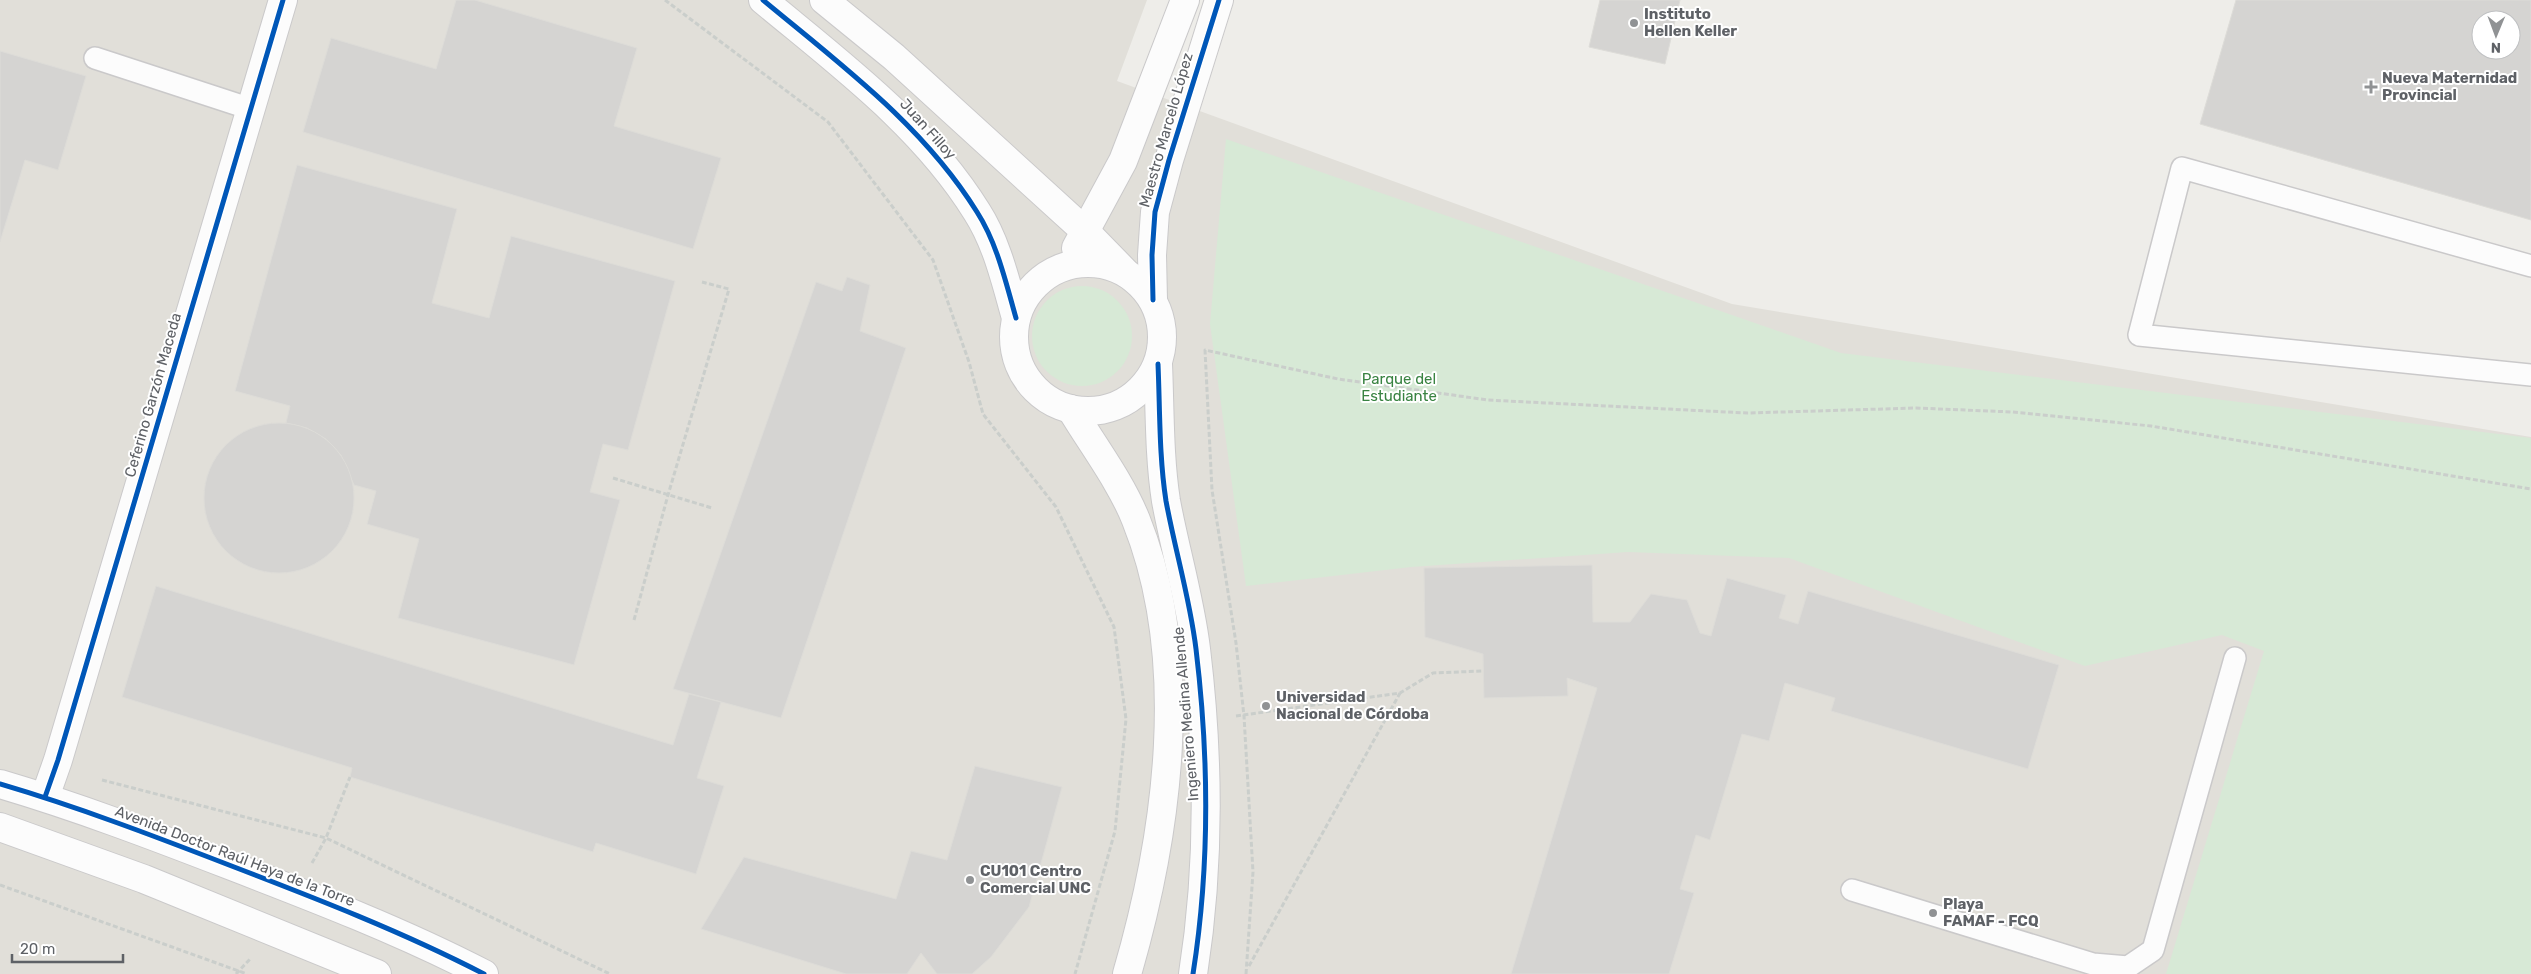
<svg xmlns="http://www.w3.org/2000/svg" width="2531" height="974" font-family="Rubik,sans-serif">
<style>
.education{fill:#e1dfd9}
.green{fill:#d7e9d6}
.building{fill:#d5d4d2;stroke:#dddcd8;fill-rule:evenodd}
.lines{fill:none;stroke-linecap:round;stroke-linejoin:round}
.lane-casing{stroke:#cac9ca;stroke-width:24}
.street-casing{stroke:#cac9ca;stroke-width:30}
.path{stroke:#cacecb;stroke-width:3;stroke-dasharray:5 2.5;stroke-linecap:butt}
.lane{stroke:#fcfcfc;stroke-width:21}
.street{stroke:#fcfcfc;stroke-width:28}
.cycleway-casing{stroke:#fff;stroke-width:8}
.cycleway{stroke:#0057b8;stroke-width:5}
.poi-dot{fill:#909294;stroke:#fff;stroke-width:2}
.labels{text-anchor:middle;stroke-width:4;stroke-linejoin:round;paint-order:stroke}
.poi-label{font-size:15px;font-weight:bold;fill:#5e6166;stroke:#fff;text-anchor:start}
.street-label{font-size:15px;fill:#5e6166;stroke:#fff}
.park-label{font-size:15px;fill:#398342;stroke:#fff}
</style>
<rect width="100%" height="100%" fill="#eeede9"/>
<polygon class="education" points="0,0 1147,0 1117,81 1732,304 2531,437 2531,974 0,974"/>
<g class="green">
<polygon points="1226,139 1841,353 2531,438 2531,974 2166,974 2264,651 2222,635 2085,666 1789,558 1628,552 1411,567 1246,586 1210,324"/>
<circle cx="1082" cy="336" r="50"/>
</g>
<g class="building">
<polygon points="456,0 475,0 637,48 614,126 721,158 693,249 303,132 331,38 436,69"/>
<polygon points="1600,0 1680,0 1665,64 1589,47"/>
<path d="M2236,0H2531V220L2200,124ZM2481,20H2511V50H2481Z"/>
<polygon points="0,51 86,76 58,170 25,160 0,242"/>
<polygon points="297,165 457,209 432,303 489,318 511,236 675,281 628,450 603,444 590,492 620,500 574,665 398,618 419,539 367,524 376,491 354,485 341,455 326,439 307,428 286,423 290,406 235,391"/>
<polygon points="847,277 870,285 860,331 906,348 781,718 673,689 816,282 842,291"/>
<circle cx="279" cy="498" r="75"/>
<polygon points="1592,565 1593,622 1630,622 1651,594 1687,600 1700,633 1711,636 1727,578 1786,595 1779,618 1798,624 1808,591 2059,665 2028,769 1831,711 1835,698 1785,683 1769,741 1742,734 1710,840 1696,835 1680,889 1694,893 1669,974 1511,974 1597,688 1567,678 1568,696 1484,698 1483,654 1425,637 1424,568"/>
<polygon points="156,586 673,745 689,694 721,702 697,778 724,786 696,874 596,843 593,852 350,777 352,768 122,697"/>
<polygon points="975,766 1062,787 1029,907 991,957 972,974 937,974 921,953 907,974 846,974 701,929 744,857 896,899 911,851 947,860"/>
</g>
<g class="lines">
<defs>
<g id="lane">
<polyline points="95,58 251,109"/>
<polyline points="2531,266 2182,168 2139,335 2531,375"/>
<polyline points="1852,890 2093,964 2128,967 2153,950 2235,658"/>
</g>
<g id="street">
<path d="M763,0C840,64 923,125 977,212C997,243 1006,283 1016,318"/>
<polyline points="824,0 894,57 1086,232 1125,272"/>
<polyline points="1076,248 1123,161 1185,0"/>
<circle cx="1088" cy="337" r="74"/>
<polyline points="1153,300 1152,255 1155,212 1169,160 1219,0"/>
<path d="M1158,364C1160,410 1159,456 1166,501C1175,550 1190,599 1196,649C1209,757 1210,866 1193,974"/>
<path d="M1071,409C1092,444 1121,482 1136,520C1192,660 1168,833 1127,974"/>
<path d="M0,784C78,807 154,836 229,865C315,898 403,932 484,974"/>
<polyline points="45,797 58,760 283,0"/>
<polyline points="0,827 144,879 377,974"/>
</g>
</defs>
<use href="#lane" class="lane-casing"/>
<use href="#street" class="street-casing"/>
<g class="path">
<polyline points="665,0 828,122 933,260 969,362 983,414 1056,507 1114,627 1126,719 1115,831 1075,974"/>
<polyline points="613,478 712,508"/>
<polyline points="634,620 668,495 729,289 702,282"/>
<polyline points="1236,716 1400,693 1433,673 1483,671"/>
<polyline points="102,780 326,838 610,974"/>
<polyline points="312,863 326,838 350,777"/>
<polyline points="0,885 247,974"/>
<polyline points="1249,966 1400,693"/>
<polyline points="236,974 251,958"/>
<polyline points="1246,974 1253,872 1244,716 1236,643 1212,490 1205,350 1338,379 1488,400 1748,413 1916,408 2012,412 2151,426 2531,489"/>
</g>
<use href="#lane" class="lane"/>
<use href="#street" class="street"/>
<defs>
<g id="cycleway">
<path d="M763,0C840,64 923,125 977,212C997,243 1006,283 1016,318"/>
<polyline points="1153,300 1152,255 1155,212 1169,160 1219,0"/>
<path d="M1158,364C1160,410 1159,456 1166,501C1175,550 1190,599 1196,649C1209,757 1210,866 1193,974"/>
<path d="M0,784C78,807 154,836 229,865C315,898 403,932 484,974"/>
<polyline points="45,797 58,760 283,0"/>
</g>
</defs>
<use href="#cycleway" class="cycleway-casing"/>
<use href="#cycleway" class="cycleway"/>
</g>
<g class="poi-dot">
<circle cx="1634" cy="23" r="5"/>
<path d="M2368.5 79.5h5v5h5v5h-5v5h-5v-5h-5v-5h5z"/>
<circle cx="1266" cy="706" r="5"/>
<circle cx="970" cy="880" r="5"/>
<circle cx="1933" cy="913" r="5"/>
</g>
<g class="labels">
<g class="poi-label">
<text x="1644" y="19">Instituto<tspan x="1644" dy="17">Hellen Keller</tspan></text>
<text x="2382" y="83">Nueva Maternidad<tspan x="2382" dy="17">Provincial</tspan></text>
<text x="1276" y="702">Universidad<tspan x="1276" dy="17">Nacional de Córdoba</tspan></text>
<text x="980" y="876">CU101 Centro<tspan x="980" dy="17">Comercial UNC</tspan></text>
<text x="1943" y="909">Playa<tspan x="1943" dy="17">FAMAF - FCQ</tspan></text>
</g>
<g class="street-label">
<text transform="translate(928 129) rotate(48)" y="5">Juan Filloy</text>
<text transform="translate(1166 130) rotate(-74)" y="5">Maestro Marcelo López</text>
<text transform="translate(153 395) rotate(-74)" y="5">Ceferino Garzón Maceda</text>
<text transform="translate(1186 714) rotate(-95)" y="5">Ingeniero Medina Allende</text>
<text transform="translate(235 856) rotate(21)" y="5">Avenida Doctor Raúl Haya de la Torre</text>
</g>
<g class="park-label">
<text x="1399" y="384">Parque del<tspan x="1399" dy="17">Estudiante</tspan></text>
</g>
</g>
<g transform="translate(2496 35) rotate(181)"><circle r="24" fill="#ffffff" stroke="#bfc0c2"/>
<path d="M0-4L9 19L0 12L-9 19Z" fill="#909294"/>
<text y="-8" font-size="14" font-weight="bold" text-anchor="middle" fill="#5e6166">N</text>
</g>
<path d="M12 954v8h111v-8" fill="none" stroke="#5e6166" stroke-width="2.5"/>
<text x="20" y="954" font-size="15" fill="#5e6166" stroke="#ffffff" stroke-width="4" paint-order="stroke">20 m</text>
</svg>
